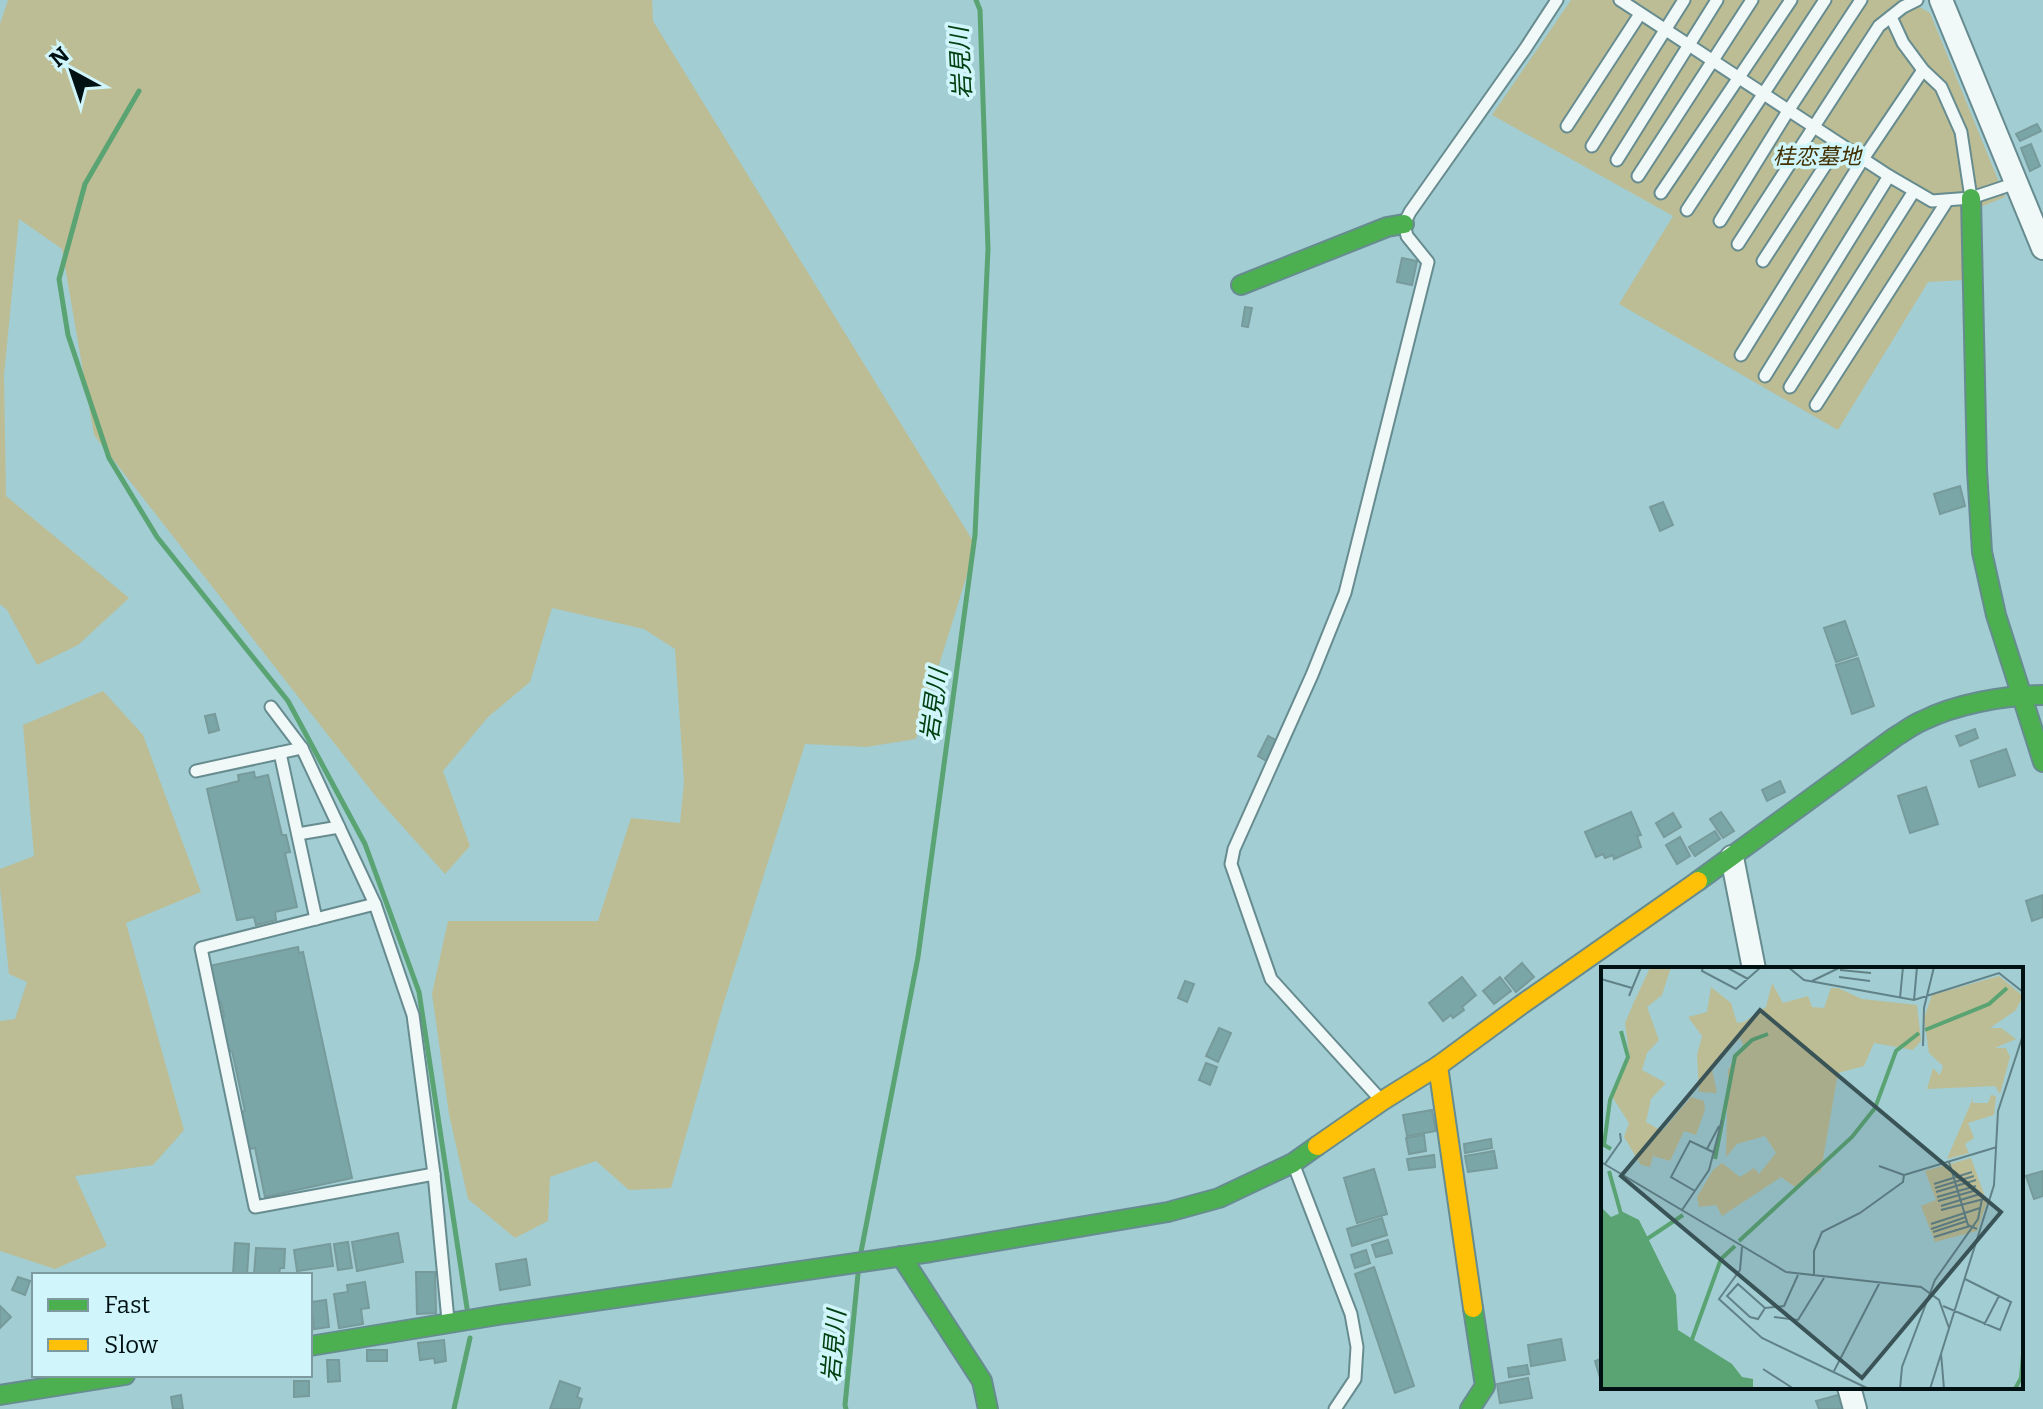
<svg xmlns="http://www.w3.org/2000/svg" width="2043" height="1409" font-family="Bitter,'Noto Sans JP',serif">
<style>
.green{fill:#bcbd94}
.lines{fill:none;stroke-linecap:round;stroke-linejoin:round}
.stream{stroke:#5aa372;stroke-width:5}
.building{fill:#7ba6a8;stroke:#779a9b;stroke-width:2}
.lane-casing{stroke:#678c90;stroke-width:15}
.street-casing{stroke:#678c90;stroke-width:26}
.fast-casing{stroke:#678c90;stroke-width:22}
.slow-casing{stroke:#678c90;stroke-width:22}
.lane{stroke:#f1f8f8;stroke-width:11}
.street{stroke:#f1f8f8;stroke-width:22}
.fast{stroke:#4caf50;stroke-width:18}
.slow{stroke:#ffc107;stroke-width:18}
.labels{text-anchor:middle;stroke-width:7;stroke-linejoin:round;paint-order:stroke}
.park-label{font-size:22px;font-style:italic;fill:#412f00;stroke:#d0f6fb}
.water-label{font-size:24px;font-style:italic;fill:#004010;stroke:#d0f6fb}
.inset-river{fill:none;stroke:#5aa372;stroke-width:4}
.inset-road{fill:none;stroke:#618287;stroke-width:2}
.view{fill:#395357;fill-opacity:0.15;stroke:#395357;stroke-width:4}
.inset-edge{fill:none;stroke:#001114;stroke-width:4}
</style>
<rect width="100%" height="100%" fill="#a2cdd3"/>
<g class="green">
<polygon points="8,0 652,0 653,21 976,546 916,739 866,747 805,744 723,1005 671,1188 629,1190 596,1161 550,1177 548,1221 515,1238 468,1199 449,1114 432,994 448,921 598,921 631,818 680,823 684,782 675,649 644,629 552,608 530,682 488,717 443,771 470,846 445,874 377,798 94,435 62,249 19,219 4,376 6,496 129,598 78,645 37,665 7,610 0,604 0,24"/>
<polygon points="1571,0 1907,0 1930,13 2005,197 1963,214 1964,280 1928,282 1838,430 1619,304 1673,216 1492,115"/>
<polygon points="103,691 143,735 201,892 126,923 184,1130 153,1165 75,1176 107,1246 55,1269 0,1251 0,1021 15,1019 27,982 9,974 0,887 0,869 34,856 23,725"/>
</g>
<g class="lines">
<g class="stream">
<polyline points="139,91 85,184 59,279 68,335 109,458 157,537 288,701 365,844 419,992 467,1308"/>
<polyline points="861,1252 918,957 975,535 988,249 980,10 976,0"/>
<polyline points="454,1409 470,1338"/>
<polyline points="846,1409 845,1405 858,1274"/>
</g>
</g>
<g class="building">
<polygon points="2037,124 2041,131 2020,141 2016,134"/>
<polygon points="2031,144 2040,166 2030,171 2021,148"/>
<polygon points="1402,258 1417,261 1412,285 1397,282"/>
<polygon points="1245,307 1252,308 1248,327 1242,326"/>
<polygon points="1960,486 1965,506 1940,514 1934,494"/>
<polygon points="1663,502 1673,525 1660,531 1650,507"/>
<polygon points="1845,621 1857,655 1836,662 1824,628"/>
<polygon points="1858,658 1874,706 1852,714 1836,665"/>
<polygon points="215,714 219,730 209,733 205,716"/>
<polygon points="1975,729 1978,738 1960,746 1956,736"/>
<polygon points="1268,736 1280,742 1270,763 1258,756"/>
<polygon points="2006,749 2015,775 1979,787 1971,761"/>
<polygon points="254,772 255,778 268,775 282,835 286,835 290,852 285,853 297,907 275,912 276,920 256,925 254,917 237,920 207,789 239,781 238,775"/>
<polygon points="1780,781 1785,792 1767,801 1762,790"/>
<polygon points="1926,787 1938,824 1910,833 1898,796"/>
<polygon points="1631,812 1641,835 1637,836 1641,847 1614,859 1613,855 1605,858 1603,854 1596,857 1585,832"/>
<polygon points="1721,812 1734,831 1723,838 1710,819"/>
<polygon points="1673,813 1681,827 1664,837 1656,823"/>
<polygon points="1715,831 1720,839 1695,856 1689,847"/>
<polygon points="1680,837 1690,856 1677,864 1666,845"/>
<polygon points="2043,895 2043,917 2032,921 2026,901"/>
<polygon points="298,947 299,953 303,952 352,1178 265,1197 255,1148 249,1149 241,1112 245,1111 232,1051 228,1052 221,1016 224,1016 221,1002 217,1003 209,966"/>
<polygon points="1522,963 1534,977 1516,992 1505,978"/>
<polygon points="1462,977 1476,995 1462,1007 1464,1010 1453,1018 1451,1015 1443,1021 1429,1003"/>
<polygon points="1500,977 1511,991 1494,1004 1483,991"/>
<polygon points="1185,981 1194,984 1187,1002 1178,998"/>
<polygon points="1219,1028 1231,1033 1218,1062 1206,1056"/>
<polygon points="1206,1063 1217,1067 1210,1085 1199,1080"/>
<polygon points="1432,1110 1436,1131 1407,1136 1403,1115"/>
<polygon points="1424,1135 1426,1151 1409,1154 1406,1138"/>
<polygon points="1491,1139 1492,1148 1465,1153 1464,1144"/>
<polygon points="1494,1151 1497,1168 1468,1172 1465,1156"/>
<polygon points="1434,1155 1435,1167 1409,1170 1407,1159"/>
<polygon points="1374,1169 1387,1214 1357,1223 1344,1178"/>
<polygon points="2043,1171 2043,1196 2034,1199 2026,1176"/>
<polygon points="1382,1218 1387,1235 1352,1246 1347,1229"/>
<polygon points="398,1233 403,1262 357,1271 352,1242"/>
<polygon points="1388,1240 1392,1253 1376,1257 1372,1245"/>
<polygon points="348,1242 352,1268 338,1270 334,1244"/>
<polygon points="235,1243 249,1244 247,1275 233,1275"/>
<polygon points="330,1244 333,1266 297,1271 294,1250"/>
<polygon points="256,1248 285,1249 284,1268 280,1268 279,1275 254,1275"/>
<polygon points="1366,1250 1370,1263 1355,1268 1351,1255"/>
<polygon points="526,1259 530,1285 500,1290 496,1264"/>
<polygon points="1374,1267 1414,1386 1395,1393 1355,1274"/>
<polygon points="416,1272 435,1272 436,1313 417,1314"/>
<polygon points="18,1277 30,1281 25,1295 12,1290"/>
<polygon points="365,1282 369,1308 361,1309 363,1324 339,1328 334,1294 348,1292 347,1285"/>
<polygon points="326,1300 329,1327 314,1329 311,1302"/>
<polygon points="0,1306 11,1317 0,1328"/>
<polygon points="1561,1339 1565,1360 1531,1366 1528,1345"/>
<polygon points="444,1340 446,1361 435,1363 434,1358 420,1360 418,1343"/>
<rect x="367" y="1350" width="20" height="11"/>
<polygon points="1603,1358 1603,1380 1601,1381 1595,1361"/>
<polygon points="327,1360 339,1360 340,1381 328,1382"/>
<polygon points="1527,1365 1529,1374 1509,1377 1508,1368"/>
<polygon points="1528,1378 1532,1398 1500,1403 1497,1384"/>
<polygon points="294,1381 309,1381 309,1396 294,1397"/>
<polygon points="560,1381 580,1388 577,1397 582,1399 579,1409 550,1409"/>
<polygon points="1842,1394 1846,1409 1819,1409 1816,1401"/>
<polygon points="181,1395 183,1409 173,1409 171,1397"/>
</g>
<g class="lines">
<defs>
<g id="lane">
<polyline points="1620,0 1889,176 1932,201 1971,198 2016,183"/>
<polyline points="1891,17 1903,43 1923,70 1941,87 1961,132 1971,198"/>
<polyline points="1567,126 1640,14"/>
<polyline points="1592,146 1684,0"/>
<polyline points="1617,160 1717,0"/>
<polyline points="1638,176 1752,0"/>
<polyline points="1661,193 1791,0"/>
<polyline points="1687,210 1825,0"/>
<polyline points="1720,221 1788,111 1861,0"/>
<polyline points="1738,244 1879,26 1903,7 1917,0"/>
<polyline points="1763,261 1839,144"/>
<polyline points="1741,355 1863,159 1923,70"/>
<polyline points="1765,376 1889,176"/>
<polyline points="1790,387 1914,191"/>
<polyline points="1816,405 1947,201"/>
<polyline points="271,707 302,748 375,904 413,1015 434,1174 448,1320"/>
<polyline points="280,753 316,919"/>
<polyline points="196,771 302,748"/>
<polyline points="298,834 339,827"/>
<polyline points="375,904 201,948 255,1207 434,1174"/>
<polyline points="1380,1099 1271,979 1231,864 1234,849 1312,675 1345,593 1428,262 1407,236 1404,224 1410,212 1525,49 1557,0"/>
<polyline points="1293,1163 1351,1314 1357,1347 1355,1379 1335,1409"/>
</g>
<g id="street">
<polyline points="1941,0 2043,248"/>
<polyline points="1732,857 1754,969"/>
<polyline points="1849,1387 1855,1409"/>
</g>
<g id="fast">
<polyline points="1971,198 1977,470 1982,552 1996,615 2043,762"/>
<polyline points="1241,285 1387,227 1404,224"/>
<path d="M1698,881L1895,737C1904,732 1912,725 1922,721C1956,704 2005,695 2043,695"/>
<polyline points="901,1256 982,1381 988,1409"/>
<polyline points="310,1346 498,1315 931,1252 1168,1212 1219,1198 1293,1163 1317,1146"/>
<polyline points="0,1395 125,1375"/>
<polyline points="1470,1409 1485,1386 1473,1308"/>
</g>
<g id="slow">
<polyline points="1438,1066 1473,1308"/>
<polyline points="1317,1146 1382,1101 1438,1066 1521,1005 1698,881"/>
</g>
</defs>
<use href="#lane" class="lane-casing"/>
<use href="#street" class="street-casing"/>
<use href="#fast" class="fast-casing"/>
<use href="#slow" class="slow-casing"/>
<use href="#lane" class="lane"/>
<use href="#street" class="street"/>
<use href="#fast" class="fast"/>
<use href="#slow" class="slow"/>
</g>
<g class="labels">
<g class="park-label">
<text x="1817" y="164">桂恋墓地</text>
</g>
<g class="water-label">
<text transform="translate(961 63) rotate(-93)" y="8">岩見川</text>
<text transform="translate(934 705) rotate(-82)" y="8">岩見川</text>
<text transform="translate(834 1346) rotate(-85)" y="8">岩見川</text>
</g>
</g>
<g transform="translate(1601 967)">
<rect width="422" height="422" fill="#a2cdd3"/>
<path d="M70,0L61,28L46,40L58,73L46,86L41,103L65,116L50,132L45,155L61,164L90,130L103,134L104,143L95,168L83,164L69,194L52,189L49,200L40,198L23,170L28,156L10,128L28,87L24,56L33,35L49,1ZM398,9L422,29L415,43L389,61H400L415,72L394,81H405L409,90L399,127L394,119L326,122L332,101L339,108L342,99L328,86L323,51L331,28ZM171,16L182,36L207,29L211,40L223,41L230,21H237L261,32L316,38L320,74L312,83L273,76L263,99L237,106L220,204L194,220L180,210L121,249L115,238L98,240L96,230L112,203L121,196L139,210L153,201L158,207L175,186L164,169L136,177L125,190L127,103L142,78L139,71L111,102L116,126L98,125L96,88L101,69L87,50L106,45L110,20L130,36L136,56L143,55L165,40ZM390,128L395,129L393,148L367,156L373,171L364,177L368,186L346,192L372,131V136H387ZM370,191L386,235L376,264L334,275L320,239L335,233L324,204Z" fill="#bcbd94"/>
<path d="M0,240L10,250L22,245L38,253L75,328L77,363L131,397L141,410L152,412V422H0Z" fill="#5aa372"/>
<path class="inset-river" d="M324,63L388,37L406,21M10,182L3,178L9,133L27,90L20,64M114,192L134,89L151,73L167,67M8,204L20,247M46,272L82,248M138,274L251,170L274,141L295,84L318,66M90,375L120,292L134,279M414,422L420,411L422,388"/>
<path class="inset-road" d="M102,0L101,4L135,22L160,0M125,0L147,12M187,0L203,13L313,33L398,6L422,25M239,3L270,6M238,10L269,14M0,12L31,21M211,14L240,0M28,29L40,0M299,31L302,0M313,33L316,0M322,79L323,41L333,0M106,182L118,159M0,195L185,305L320,320L338,333L348,361M348,195L367,258L376,262M4,197L20,174L19,166M278,199L303,208M333,217L371,205M334,221L373,209M94,224L70,210L89,174L114,186M335,225L375,213M336,230L375,219M337,234L376,223M340,239L379,227L383,232M81,243L108,203L121,153M340,243L383,232M330,257L379,241M330,262L365,250M332,265L366,254M333,270L369,259M141,280L139,303L118,332L161,371L268,422M213,309V284L221,265L259,246L302,215L303,208L396,180M342,339L399,363L410,335L364,312M164,341L157,352L149,350L126,329L137,317L164,341L183,339L197,308M173,350L197,353L223,311M383,358L398,329M340,386L343,422M162,402L193,422M233,404L279,315M299,422L301,400L334,313L377,252L381,232M329,422L393,218L397,144L422,68"/>
<path class="view" d="M159,43L400,245L261,411L20,209Z"/>
<rect width="422" height="422" class="inset-edge"/>
</g>
<rect x="32" y="1273" width="280" height="104" fill="#d0f6fb" stroke="#7d9a9f" stroke-width="2"/>
<rect x="48" y="1299" width="40" height="12" fill="#4caf50" stroke="#7d9a9f" stroke-width="2"/>
<text x="104" y="1313" font-size="24" fill="#001114">Fast</text>
<rect x="48" y="1339" width="40" height="12" fill="#ffc107" stroke="#7d9a9f" stroke-width="2"/>
<text x="104" y="1353" font-size="24" fill="#001114">Slow</text>
<g transform="translate(72 72) rotate(320)" stroke="#d0f6fb" stroke-width="6" paint-order="stroke">
<path d="M0-6L14 30L0 20L-14 30Z" fill="#001114"/>
<text y="-12" font-size="22" font-weight="bold" text-anchor="middle" fill="#001114">N</text>
</g>
</svg>
